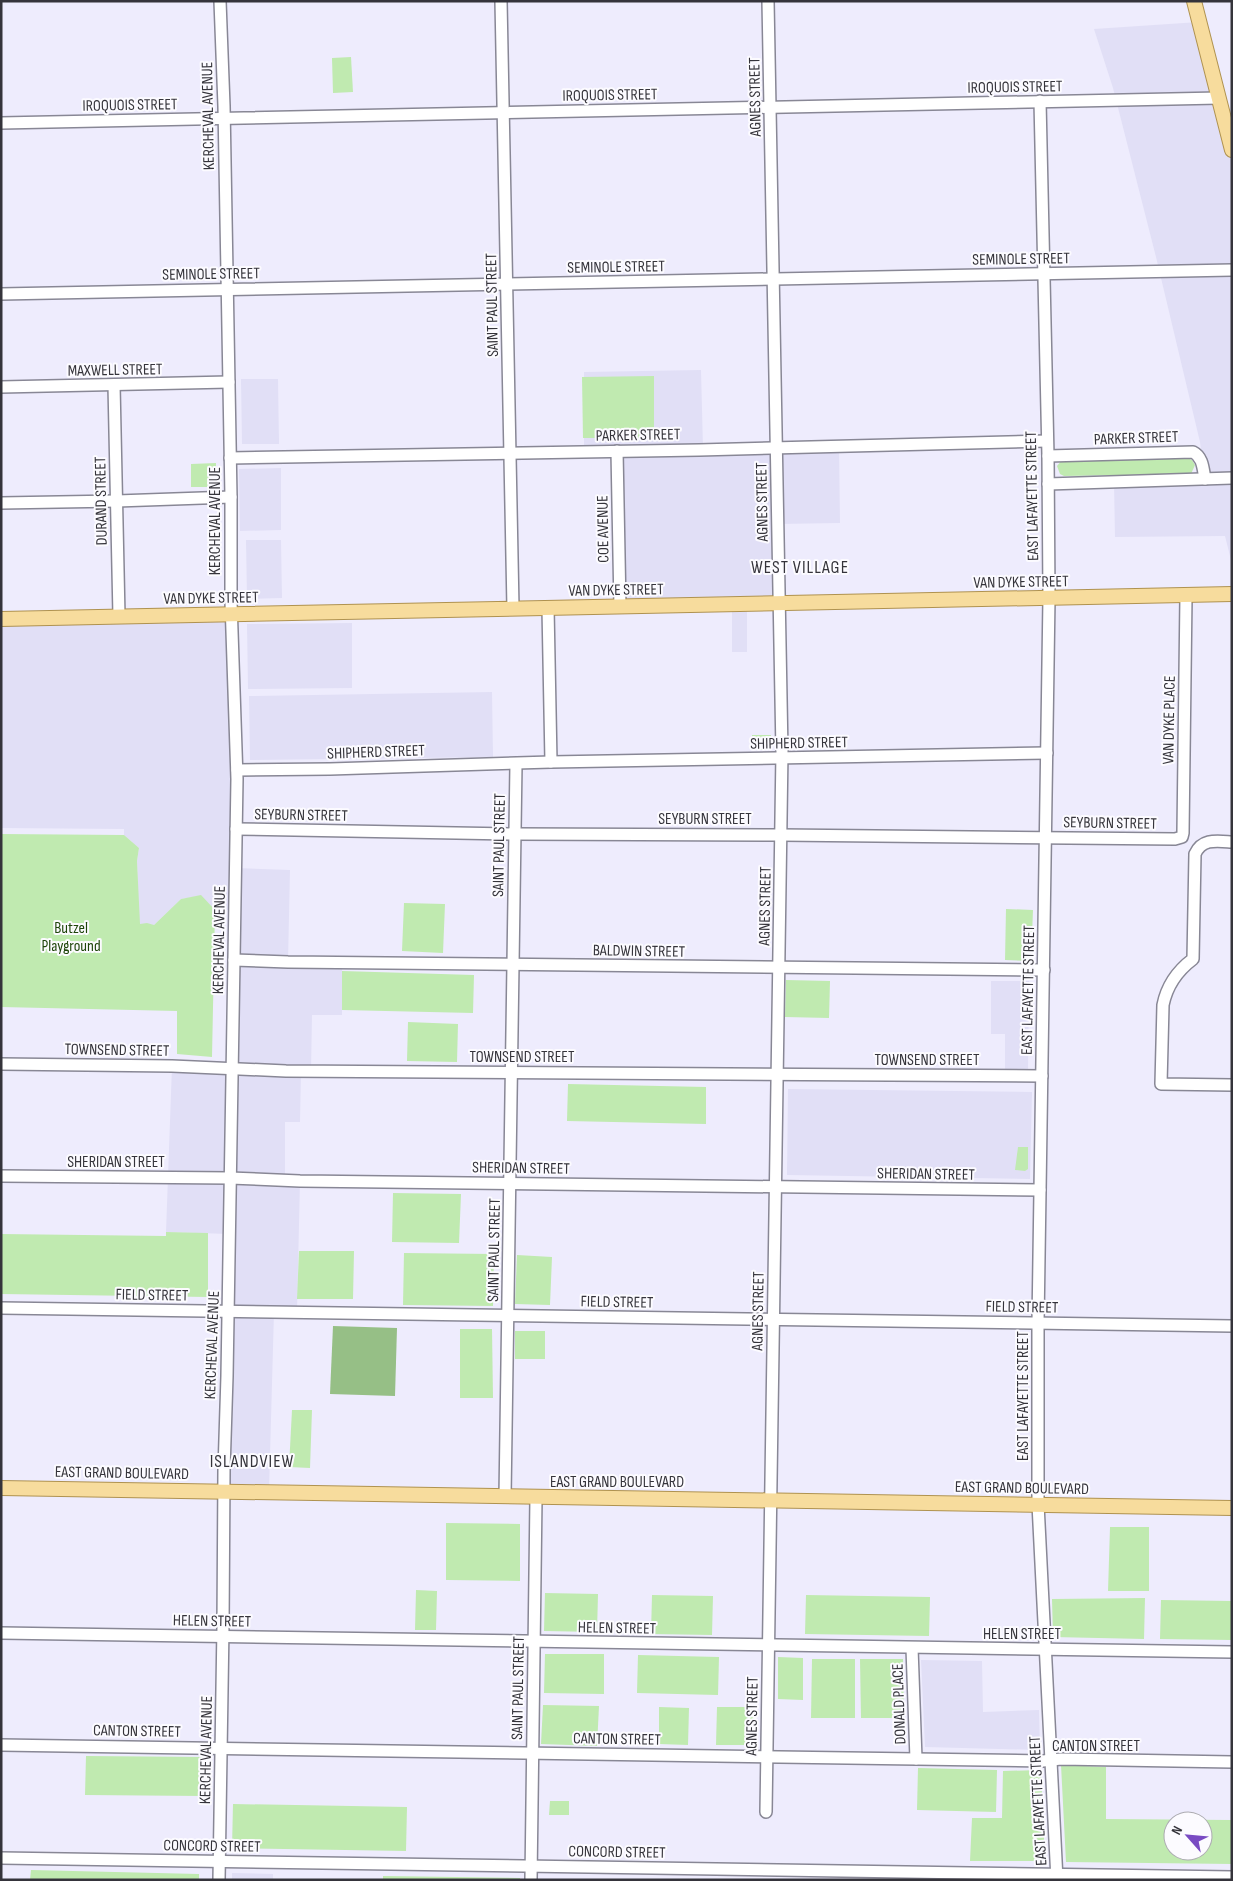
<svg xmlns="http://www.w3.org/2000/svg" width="1233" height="1881" font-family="'Sofia Sans Condensed',sans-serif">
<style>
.built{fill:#e1dff6}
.green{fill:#c0eab0;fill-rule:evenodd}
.forest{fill:#96bf86}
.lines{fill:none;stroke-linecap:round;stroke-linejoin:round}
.minor-casing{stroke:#888795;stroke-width:14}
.major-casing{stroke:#af9250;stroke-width:16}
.minor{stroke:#fff;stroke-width:11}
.major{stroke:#f7dc9d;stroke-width:14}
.labels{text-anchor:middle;stroke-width:4;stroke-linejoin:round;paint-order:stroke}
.street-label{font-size:16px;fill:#35343b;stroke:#fcfbff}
.park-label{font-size:16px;fill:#1e450a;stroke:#fcfbff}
.neighbourhood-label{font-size:18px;letter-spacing:1px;fill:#35343b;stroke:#fcfbff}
</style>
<rect width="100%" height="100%" fill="#eeecfd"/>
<g class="built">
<polygon points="1199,22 1232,150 1232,564 1225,536 1115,537 1114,482 1205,479 1200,442 1156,257 1113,88 1094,29"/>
<polygon points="701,370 703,449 839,445 840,523 778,524 779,603 747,604 747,652 732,652 732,604 620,607 617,451 584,452 584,372"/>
<polygon points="278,379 279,444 242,444 241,379"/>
<polygon points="281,468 281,530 240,531 239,469"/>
<polygon points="246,540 281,540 282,598 247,599"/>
<polygon points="232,613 236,868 290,870 288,962 342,962 342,1015 312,1015 311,1071 301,1071 300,1122 285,1122 285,1180 300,1181 297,1312 274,1312 269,1491 224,1491 229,1234 166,1232 172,1066 232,1068 234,910 215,910 201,896 181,899 154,925 139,925 137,861 139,848 124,835 124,829 1,828 1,619"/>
<polygon points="352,623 352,688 248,689 247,624"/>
<polygon points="492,692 493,757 250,760 249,696"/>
<polygon points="991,981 1029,981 1028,1071 1005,1071 1005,1034 991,1034"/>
<polygon points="788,1089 1032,1092 1030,1179 787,1175"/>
<polygon points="921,1660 982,1661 983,1712 1039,1710 1040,1750 925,1747"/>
<polygon points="232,1873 273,1874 273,1880 232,1880"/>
</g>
<g class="green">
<polygon points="351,57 353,92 333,93 332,58"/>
<polygon points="654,376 654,438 583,438 582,377"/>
<polygon points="1185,457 1192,460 1195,465 1191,474 1064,476 1060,474 1057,466 1062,460"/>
<polygon points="216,463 216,487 191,487 191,464"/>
<polygon points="752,735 771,735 770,750 752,750"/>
<polygon points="1,834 124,835 139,848 137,861 140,924 147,923 154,925 181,899 201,895 215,910 212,1057 177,1054 177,1011 1,1007"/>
<polygon points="404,903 445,904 443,953 402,951"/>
<polygon points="1006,909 1033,910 1031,961 1005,960"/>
<polygon points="342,971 474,975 473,1013 342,1010"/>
<polygon points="786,980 830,981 829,1018 785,1017"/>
<polygon points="408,1022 458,1024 457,1062 407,1061"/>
<polygon points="568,1084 706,1087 706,1124 567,1121"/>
<polygon points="1018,1147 1028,1147 1028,1169 1025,1171 1015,1170"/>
<polygon points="393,1193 461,1194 459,1243 392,1242"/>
<polygon points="166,1232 208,1233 208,1297 1,1294 1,1234 166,1236"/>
<polygon points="299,1251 354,1251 353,1299 297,1299"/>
<polygon points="404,1253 494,1254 493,1306 403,1305"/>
<polygon points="517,1255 552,1257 550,1305 515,1304"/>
<polygon points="460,1329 492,1329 493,1398 460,1398"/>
<rect x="515" y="1331" width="30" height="28"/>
<polygon points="292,1410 312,1410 310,1468 289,1467"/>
<polygon points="446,1523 520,1524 520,1581 446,1580"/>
<polygon points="1110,1527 1149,1527 1149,1591 1108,1591"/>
<polygon points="416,1590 437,1591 436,1630 415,1630"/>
<polygon points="545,1593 598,1594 597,1632 544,1631"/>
<polygon points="652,1595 713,1596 712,1635 651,1634"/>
<polygon points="806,1595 930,1597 929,1636 805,1634"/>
<polygon points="1145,1598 1144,1639 1053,1637 1052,1599"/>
<polygon points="1161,1600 1232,1601 1232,1640 1160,1639"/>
<polygon points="545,1654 604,1654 604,1694 544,1693"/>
<polygon points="638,1655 719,1657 718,1695 637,1693"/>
<polygon points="778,1657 803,1658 803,1700 778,1699"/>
<polygon points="812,1659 855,1659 855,1718 811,1718"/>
<polygon points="860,1659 903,1659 904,1718 861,1718"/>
<polygon points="543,1705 599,1706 597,1746 541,1744"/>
<polygon points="659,1707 689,1708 688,1745 659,1744"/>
<polygon points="717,1707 755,1707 754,1745 716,1745"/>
<polygon points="86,1756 204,1757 203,1796 85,1795"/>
<path d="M1061,1765L1106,1767V1819L1232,1820V1864L1066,1862ZM1173,1821H1203V1851H1173Z"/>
<polygon points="918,1768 997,1770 996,1812 917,1810"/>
<polygon points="1041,1770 1045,1861 970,1861 972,1818 1002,1818 1003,1771"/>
<polygon points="550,1801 569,1801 569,1815 549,1815"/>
<polygon points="233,1804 407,1807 406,1851 232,1848"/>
<polygon points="31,1870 199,1874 199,1880 30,1880"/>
<polygon points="383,1876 520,1878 520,1880 383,1880"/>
</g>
<polygon class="forest" points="333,1326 397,1328 395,1396 330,1394"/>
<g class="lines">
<defs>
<g id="minor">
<polyline points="501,1 513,608"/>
<polyline points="1040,101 1048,456 1049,598 1038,1323 1038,1504 1057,1880"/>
<polyline points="1,123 1219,98"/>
<polyline points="1,294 1232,270"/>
<polyline points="114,385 119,616"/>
<polyline points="1,387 229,382"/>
<polyline points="617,451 620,607"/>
<path d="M1048,456L1193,452C1203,457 1203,469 1205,479"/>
<polyline points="230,458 699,450 1047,441"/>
<polyline points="1048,484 1232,478"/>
<polyline points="1,503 117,501 231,497"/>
<polyline points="548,608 551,762"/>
<polyline points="237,770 330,769 551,762 1047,753"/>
<polyline points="236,829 515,834 781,835 1175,839 1182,837 1183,833 1186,596"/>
<path d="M1232,842C1217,841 1202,838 1195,854L1193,959C1177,971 1167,985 1163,1005L1161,1084L1232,1085"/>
<polyline points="234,960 288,962 1044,970"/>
<polyline points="1,1064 172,1066 286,1071 1042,1076"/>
<polyline points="1,1176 230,1178 300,1181 1040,1190"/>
<polyline points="1,1308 1232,1326"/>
<polyline points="505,1497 516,764"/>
<polyline points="1,1633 1232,1652"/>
<polyline points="912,1648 916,1759"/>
<polyline points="1,1745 1043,1761 1061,1759 1232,1762"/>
<polyline points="766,1812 782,752 768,1"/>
<polyline points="1,1858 1232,1877"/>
<polyline points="219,1880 223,1626 224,1470 227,1376 237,779 231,602 231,497 224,106 220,1"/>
<polyline points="531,1880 536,1498"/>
</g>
<g id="major">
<polyline points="1194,1 1232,150"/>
<polyline points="1,619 1232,594"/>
<polyline points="1,1488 1232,1508"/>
</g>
</defs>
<use href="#minor" class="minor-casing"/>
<use href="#major" class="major-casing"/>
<use href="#minor" class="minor"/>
<use href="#major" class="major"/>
</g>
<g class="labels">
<g class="street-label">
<text transform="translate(1015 86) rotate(-1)" y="6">IROQUOIS STREET</text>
<text transform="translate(610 94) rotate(-1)" y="6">IROQUOIS STREET</text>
<text transform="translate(754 97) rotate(-91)" y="6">AGNES STREET</text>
<text transform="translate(130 104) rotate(-1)" y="6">IROQUOIS STREET</text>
<text transform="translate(207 116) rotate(-91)" y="6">KERCHEVAL AVENUE</text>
<text transform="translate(1021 258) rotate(-1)" y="6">SEMINOLE STREET</text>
<text transform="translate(616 266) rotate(-1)" y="6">SEMINOLE STREET</text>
<text transform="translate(211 273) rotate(-1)" y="6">SEMINOLE STREET</text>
<text transform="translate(491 305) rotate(-91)" y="6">SAINT PAUL STREET</text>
<text transform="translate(115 369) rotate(-1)" y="6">MAXWELL STREET</text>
<text transform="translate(638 434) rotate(-1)" y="6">PARKER STREET</text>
<text transform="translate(1136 437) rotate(-2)" y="6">PARKER STREET</text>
<text transform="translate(1031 496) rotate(-91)" y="6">EAST LAFAYETTE STREET</text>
<text transform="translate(100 501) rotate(-91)" y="6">DURAND STREET</text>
<text transform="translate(761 502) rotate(-91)" y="6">AGNES STREET</text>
<text transform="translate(214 521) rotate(-90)" y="6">KERCHEVAL AVENUE</text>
<text transform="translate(602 529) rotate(-91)" y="6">COE AVENUE</text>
<text transform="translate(1021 581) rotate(-1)" y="6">VAN DYKE STREET</text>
<text transform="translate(616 589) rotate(-1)" y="6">VAN DYKE STREET</text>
<text transform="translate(211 597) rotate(-1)" y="6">VAN DYKE STREET</text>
<text transform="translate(1168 720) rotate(-89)" y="6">VAN DYKE PLACE</text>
<text transform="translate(799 742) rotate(-1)" y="6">SHIPHERD STREET</text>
<text transform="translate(376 751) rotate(-2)" y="6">SHIPHERD STREET</text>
<text transform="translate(301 814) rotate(1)" y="6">SEYBURN STREET</text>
<text x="705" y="824">SEYBURN STREET</text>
<text transform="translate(1110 822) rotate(1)" y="6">SEYBURN STREET</text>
<text transform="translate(498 845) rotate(-89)" y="6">SAINT PAUL STREET</text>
<text transform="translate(764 906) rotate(-89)" y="6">AGNES STREET</text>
<text transform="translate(218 940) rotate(-89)" y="6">KERCHEVAL AVENUE</text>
<text transform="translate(639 950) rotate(1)" y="6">BALDWIN STREET</text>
<text transform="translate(1027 990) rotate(-89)" y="6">EAST LAFAYETTE STREET</text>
<text transform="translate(117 1049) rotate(1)" y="6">TOWNSEND STREET</text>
<text x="522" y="1062">TOWNSEND STREET</text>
<text x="927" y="1065">TOWNSEND STREET</text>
<text x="116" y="1167">SHERIDAN STREET</text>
<text transform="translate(521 1167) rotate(1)" y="6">SHERIDAN STREET</text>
<text transform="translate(926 1173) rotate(1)" y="6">SHERIDAN STREET</text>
<text transform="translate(493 1250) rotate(-89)" y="6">SAINT PAUL STREET</text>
<text transform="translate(152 1294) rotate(1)" y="6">FIELD STREET</text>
<text transform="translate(617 1301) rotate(1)" y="6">FIELD STREET</text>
<text transform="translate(1022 1306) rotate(1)" y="6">FIELD STREET</text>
<text transform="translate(757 1311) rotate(-89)" y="6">AGNES STREET</text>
<text transform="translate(211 1345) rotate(-88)" y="6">KERCHEVAL AVENUE</text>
<text transform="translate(1022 1396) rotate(-90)" y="6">EAST LAFAYETTE STREET</text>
<text transform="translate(122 1472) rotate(1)" y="6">EAST GRAND BOULEVARD</text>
<text x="617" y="1487">EAST GRAND BOULEVARD</text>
<text transform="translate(1022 1487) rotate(1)" y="6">EAST GRAND BOULEVARD</text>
<text transform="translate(212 1620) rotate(1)" y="6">HELEN STREET</text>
<text transform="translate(617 1627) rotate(1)" y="6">HELEN STREET</text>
<text x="1022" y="1639">HELEN STREET</text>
<text transform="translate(517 1688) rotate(-89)" y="6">SAINT PAUL STREET</text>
<text transform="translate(898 1704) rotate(-92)" y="6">DONALD PLACE</text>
<text transform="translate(751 1716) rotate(-89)" y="6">AGNES STREET</text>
<text transform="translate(137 1730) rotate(1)" y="6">CANTON STREET</text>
<text transform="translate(617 1738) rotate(1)" y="6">CANTON STREET</text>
<text x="1096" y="1751">CANTON STREET</text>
<text transform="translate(205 1750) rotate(-89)" y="6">KERCHEVAL AVENUE</text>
<text transform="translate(1037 1801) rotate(-93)" y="6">EAST LAFAYETTE STREET</text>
<text transform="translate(212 1845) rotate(1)" y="6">CONCORD STREET</text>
<text transform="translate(617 1851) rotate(1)" y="6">CONCORD STREET</text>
</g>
<g class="park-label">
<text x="71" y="933">Butzel<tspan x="71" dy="18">Playground</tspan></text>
</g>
<g class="neighbourhood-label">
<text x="800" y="573">WEST VILLAGE</text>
<text x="252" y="1467">ISLANDVIEW</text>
</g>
</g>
<rect width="1233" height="1881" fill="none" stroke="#35343b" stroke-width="5"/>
<g transform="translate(1188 1836) rotate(297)"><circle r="24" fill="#fcfbff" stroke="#acabb1"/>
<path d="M0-4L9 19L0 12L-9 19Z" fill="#794bc3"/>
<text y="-8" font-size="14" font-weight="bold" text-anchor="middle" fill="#35343b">N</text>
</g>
</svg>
